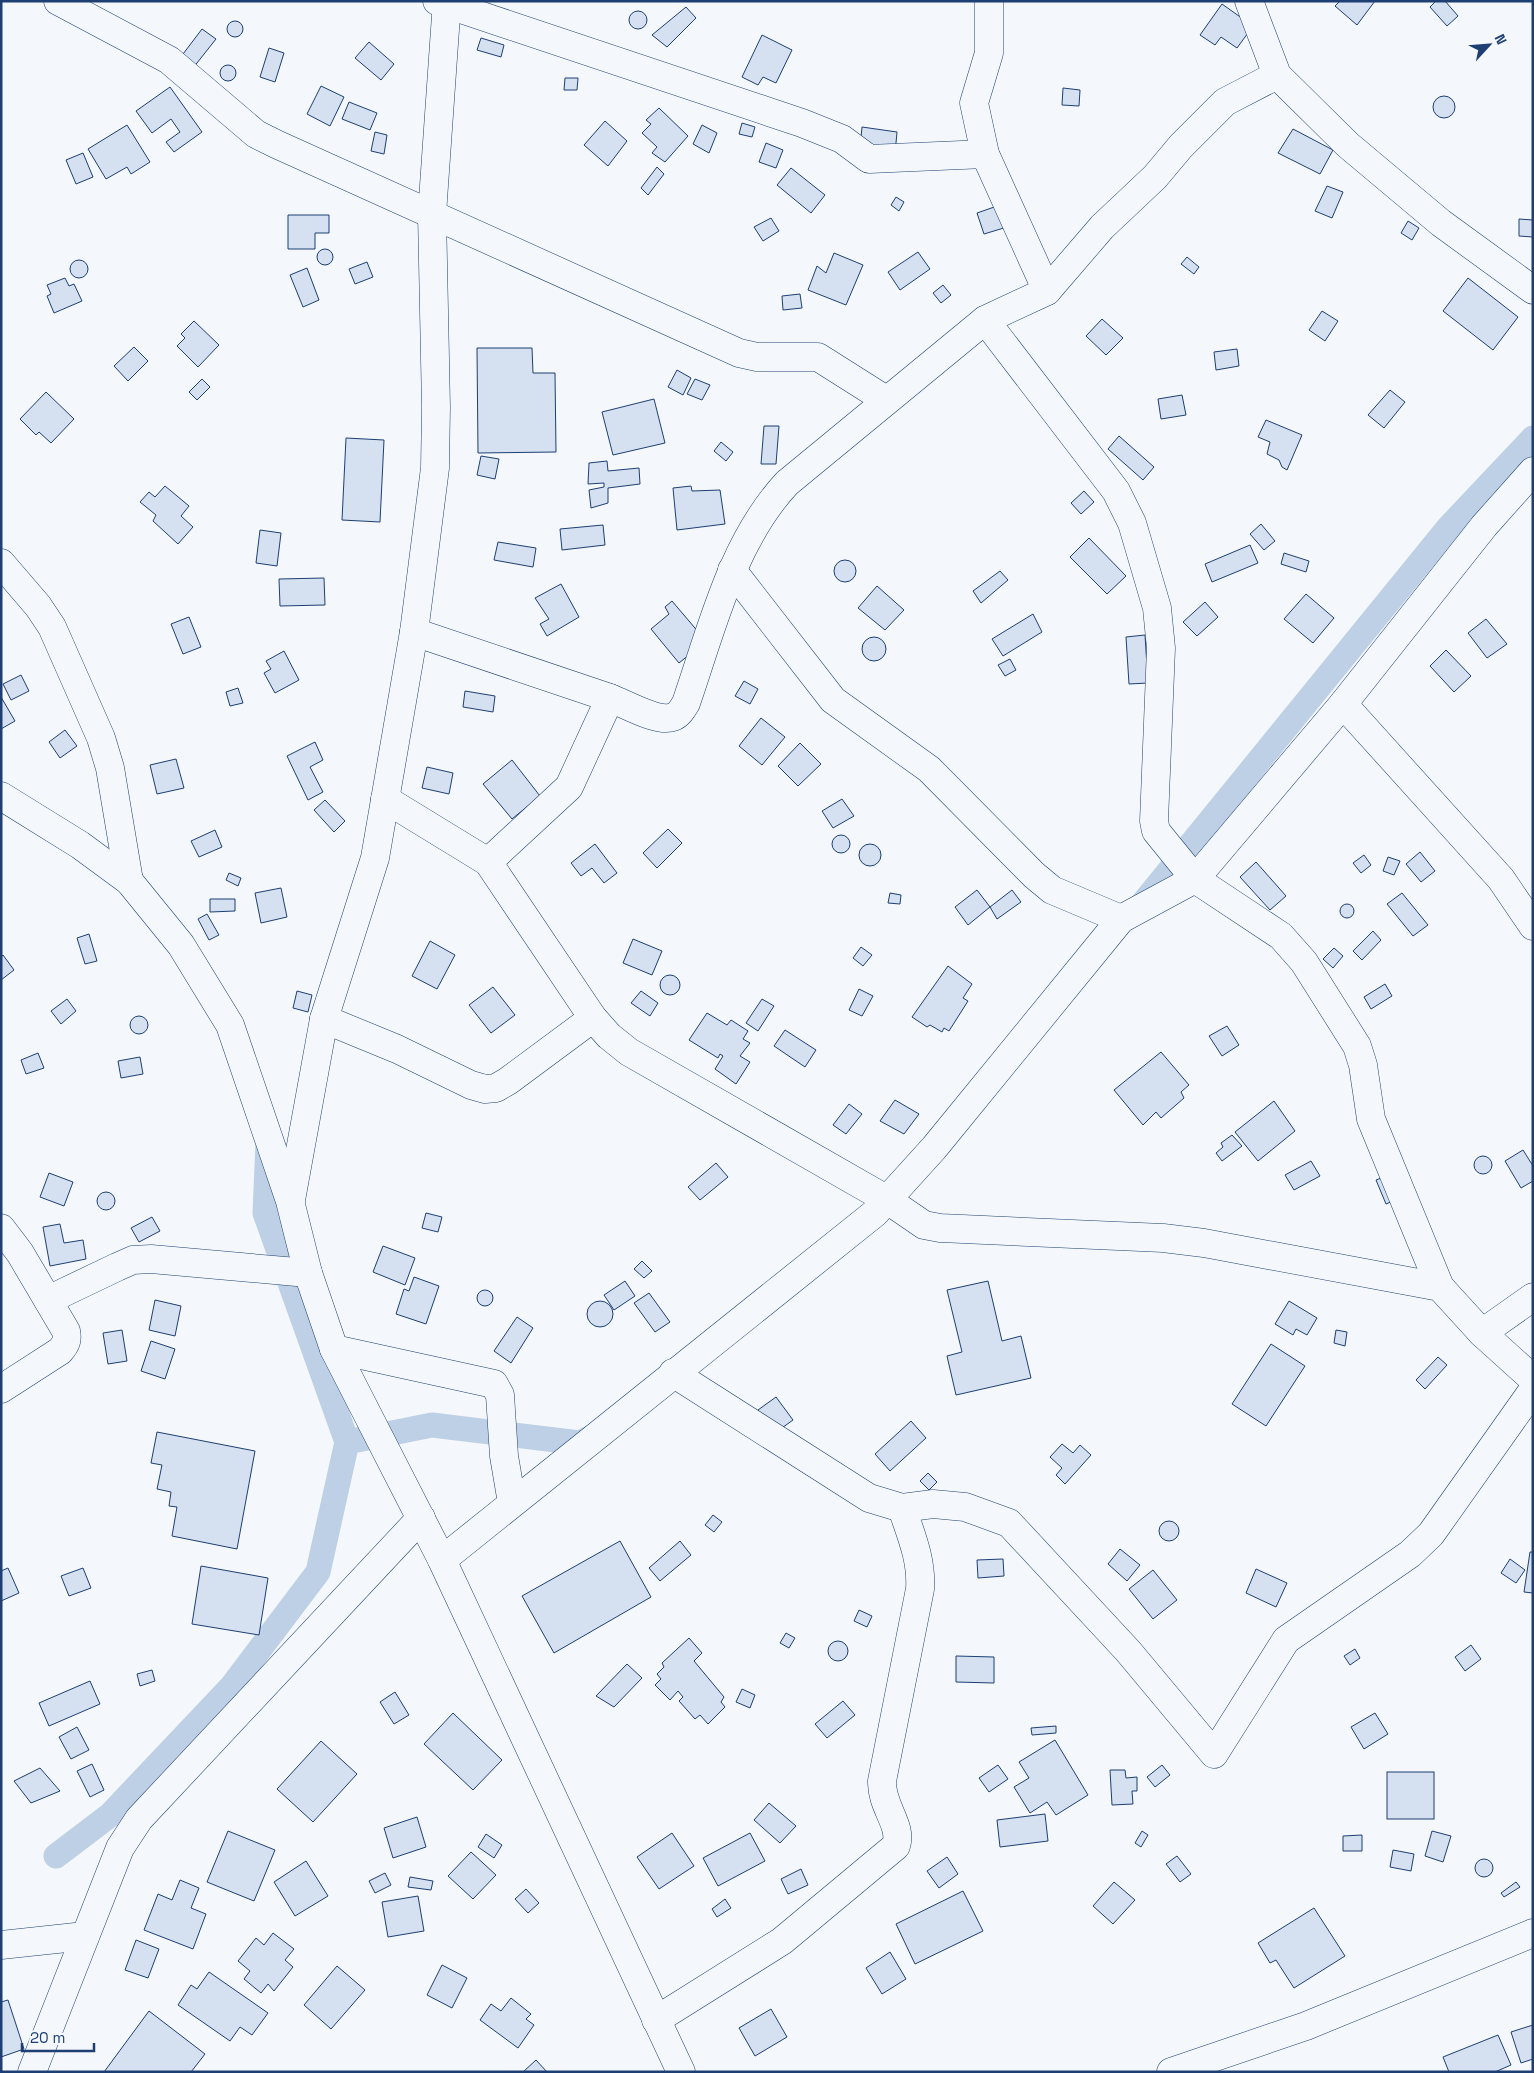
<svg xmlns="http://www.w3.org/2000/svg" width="1534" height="2073" font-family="'Space Grotesk',sans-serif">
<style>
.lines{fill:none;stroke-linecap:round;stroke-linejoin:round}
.canal{stroke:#bed0e5;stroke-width:25}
.building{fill:#d5e0f0;stroke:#1d3f73}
.minor-casing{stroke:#1d3f73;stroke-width:29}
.minor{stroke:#f4f7fb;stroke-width:28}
</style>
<rect width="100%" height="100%" fill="#f4f7fb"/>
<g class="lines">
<g class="canal">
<polyline points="1140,907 1449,527 1533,438"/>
<polyline points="347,1442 432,1425 580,1443 600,1433"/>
<polyline points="56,1856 110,1815 232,1686 318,1572 347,1442 265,1213 268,1142"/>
</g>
</g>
<g class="building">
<polygon points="1340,1 1375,1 1357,25 1335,6"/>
<polygon points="1436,1 1445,1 1458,16 1447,26 1430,7"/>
<polygon points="1222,4 1253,26 1237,48 1221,37 1215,45 1200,35"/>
<polygon points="686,7 696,18 667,47 652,35"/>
<circle cx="638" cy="20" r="9"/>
<circle cx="235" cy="29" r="8"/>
<polygon points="202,29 216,39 193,68 180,58"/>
<polygon points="762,35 792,50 776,83 763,77 758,85 742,77"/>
<polygon points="481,38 504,45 501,57 477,50"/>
<polygon points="369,42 394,64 381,80 355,58"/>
<polygon points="269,48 284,53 275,82 260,77"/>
<circle cx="228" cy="73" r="8"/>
<polygon points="565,78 578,78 577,90 564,90"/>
<polygon points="321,86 344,97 330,126 307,114"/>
<polygon points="170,87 202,132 174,152 166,142 180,132 171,119 152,133 136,111"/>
<polygon points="1063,88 1080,90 1079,106 1062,105"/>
<circle cx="1444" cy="107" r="11"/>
<polygon points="349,102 377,113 370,130 342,119"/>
<polygon points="659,108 688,136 665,162 652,153 657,147 642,133 651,124 646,120"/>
<polygon points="605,121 627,141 608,166 584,145"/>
<polygon points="742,123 755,127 752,137 739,134"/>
<polygon points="127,125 150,162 131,174 127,167 106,179 88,149"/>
<polygon points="702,125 717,133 709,153 693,144"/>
<polygon points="862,127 897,132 895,154 860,149"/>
<polygon points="1293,129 1333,150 1320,174 1278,153"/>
<polygon points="375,132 387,135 384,154 371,151"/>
<polygon points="766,143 783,150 776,168 759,162"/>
<polygon points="83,153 93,177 76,184 66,160"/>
<polygon points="657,167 664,174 648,195 641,188"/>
<polygon points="791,168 825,195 811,213 777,185"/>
<polygon points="1327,186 1343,192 1332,218 1315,211"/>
<polygon points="896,197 904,202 899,211 891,205"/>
<polygon points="1000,205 1007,227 984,234 977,213"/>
<polygon points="288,215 329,215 329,233 315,233 315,249 288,249"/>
<polygon points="771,218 779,231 763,241 754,227"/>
<polygon points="1519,219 1533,220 1533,237 1519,236"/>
<polygon points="1408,221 1419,228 1412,240 1401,233"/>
<circle cx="325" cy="257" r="8"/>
<polygon points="918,252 930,269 900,290 888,272"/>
<polygon points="834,253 863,265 846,305 808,290 817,266 826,273"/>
<polygon points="1187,257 1199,267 1194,274 1181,264"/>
<circle cx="79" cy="269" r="9"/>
<polygon points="367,262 373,277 355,284 349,269"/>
<polygon points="307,268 319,300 303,307 290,275"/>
<polygon points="65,278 69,286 74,284 82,301 54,313 47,296 51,294 47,285"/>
<polygon points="1468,278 1518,317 1493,350 1443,311"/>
<polygon points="943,285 951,295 941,303 933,293"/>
<polygon points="800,294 802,308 783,310 782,296"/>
<polygon points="1322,311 1338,321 1325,341 1309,330"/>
<polygon points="1102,319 1123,338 1106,355 1086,336"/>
<polygon points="194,321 219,345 198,367 177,346 185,338 181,334"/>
<polygon points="134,347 148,361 128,381 114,366"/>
<polygon points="477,348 532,348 533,373 555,373 556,452 478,453"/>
<polygon points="1237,349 1239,366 1216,370 1214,352"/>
<polygon points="677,370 691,378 683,395 668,387"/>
<polygon points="202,379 210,387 197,400 189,392"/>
<polygon points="695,379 710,385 702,400 687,394"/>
<polygon points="1390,390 1405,402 1384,428 1368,415"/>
<polygon points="46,392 74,419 51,443 39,432 36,435 20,419"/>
<polygon points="1182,395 1186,415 1161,419 1158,399"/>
<polygon points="654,399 665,443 613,455 602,412"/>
<polygon points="1266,420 1302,435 1287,470 1282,467 1279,460 1267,454 1270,442 1258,437"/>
<polygon points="764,426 779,426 776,464 761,464"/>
<polygon points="1119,436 1154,467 1143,480 1108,449"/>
<polygon points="346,438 384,440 380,522 342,520"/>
<polygon points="721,442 733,452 726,461 714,451"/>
<polygon points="481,456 499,459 495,479 477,475"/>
<polygon points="607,461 608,471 639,468 640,484 608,488 608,503 591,508 589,490 604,487 604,483 588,484 589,463"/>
<polygon points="165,486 189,506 181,516 193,527 178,544 153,521 156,515 140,502 149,492 155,497"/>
<polygon points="691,486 692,491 720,490 725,524 677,530 673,488"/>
<polygon points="1084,491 1094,502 1081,514 1071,503"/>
<polygon points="1261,524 1275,541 1264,550 1250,534"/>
<polygon points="603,525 605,545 562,550 560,529"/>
<polygon points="260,530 281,533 277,566 256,563"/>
<polygon points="1089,538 1126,576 1107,594 1070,557"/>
<polygon points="498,542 536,548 533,567 494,560"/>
<polygon points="1250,545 1258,563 1212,582 1205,564"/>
<polygon points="1284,553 1309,561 1306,572 1281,564"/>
<circle cx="845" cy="571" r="11"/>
<polygon points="1000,571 1008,580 981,603 973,591"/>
<polygon points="324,578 325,605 280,606 279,579"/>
<polygon points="561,584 579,617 547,636 540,624 549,619 535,598"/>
<polygon points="877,586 904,610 885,630 858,608"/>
<polygon points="1306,594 1334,618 1313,643 1284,619"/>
<polygon points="672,601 706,641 679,663 651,629 669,614 665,607"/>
<polygon points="1205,602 1218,617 1197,636 1183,622"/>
<polygon points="1033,614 1042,632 1003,656 992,639"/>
<polygon points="189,617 201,647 183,654 171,624"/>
<polygon points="1486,619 1507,644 1487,658 1468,633"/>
<polygon points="1145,635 1148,683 1129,684 1126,637"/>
<circle cx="874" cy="649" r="12"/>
<polygon points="1446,650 1471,676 1454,692 1430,666"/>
<polygon points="284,651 299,680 275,693 264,673 271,669 266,661"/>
<polygon points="1010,659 1016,670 1005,676 998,665"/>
<polygon points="21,675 29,691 11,700 3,684"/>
<polygon points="744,681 758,689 750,704 735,696"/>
<polygon points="238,688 243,703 230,706 226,692"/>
<polygon points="465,691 495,696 493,712 463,707"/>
<polygon points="1,697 15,721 1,729"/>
<polygon points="761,718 785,737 762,765 739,746"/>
<polygon points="65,730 77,746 60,758 49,742"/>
<polygon points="315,742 323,760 310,767 323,792 308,800 287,756"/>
<polygon points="800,743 821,764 798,786 778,766"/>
<polygon points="176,759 184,788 157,794 150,765"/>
<polygon points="512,760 540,796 512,819 483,784"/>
<polygon points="427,767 453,773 449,794 422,788"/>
<polygon points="842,799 854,816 833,828 822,811"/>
<polygon points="325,800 345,821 334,832 314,810"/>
<polygon points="668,829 682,843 657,868 643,853"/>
<polygon points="215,830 222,847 199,857 191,841"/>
<circle cx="841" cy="844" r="9"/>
<polygon points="595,844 617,873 604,883 592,868 581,876 571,863"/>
<circle cx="870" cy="855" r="11"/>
<polygon points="1420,852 1435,871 1421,882 1406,864"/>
<polygon points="1364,855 1371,865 1361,873 1353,863"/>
<polygon points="1388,857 1400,861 1394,875 1383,871"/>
<polygon points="1256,862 1286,896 1270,910 1240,877"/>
<polygon points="229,873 241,878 238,886 226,880"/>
<polygon points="281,888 287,917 261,923 255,893"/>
<polygon points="977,890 990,907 968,925 955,907"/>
<polygon points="1012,890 1021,902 997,919 990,907"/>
<polygon points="890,893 901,895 900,904 888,903"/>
<polygon points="1402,893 1428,925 1413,936 1387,904"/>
<polygon points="210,899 235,899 235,911 210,912"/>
<circle cx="1347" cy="911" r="7"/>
<polygon points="207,914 219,935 209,940 198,919"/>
<polygon points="1373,931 1381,940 1362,960 1353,951"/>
<polygon points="89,934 97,961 85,964 77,938"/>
<polygon points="633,939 662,951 652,975 623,963"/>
<polygon points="430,941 455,955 437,989 412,976"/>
<polygon points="861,947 872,955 863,966 853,958"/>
<polygon points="1334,948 1343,956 1333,968 1323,959"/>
<polygon points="3,955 14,970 1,980 1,957"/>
<polygon points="948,966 972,984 963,998 968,1001 949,1031 944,1028 942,1032 930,1025 927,1027 912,1017"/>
<circle cx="670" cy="985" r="10"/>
<polygon points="1385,984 1392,996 1371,1009 1364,997"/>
<polygon points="493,987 515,1015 491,1033 469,1005"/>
<polygon points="859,989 873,996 862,1016 849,1010"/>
<polygon points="297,991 312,995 308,1012 293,1008"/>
<polygon points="641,991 658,1003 650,1016 631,1003"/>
<polygon points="67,999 76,1011 61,1024 51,1011"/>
<polygon points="762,999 774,1006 758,1031 746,1023"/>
<polygon points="707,1013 727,1025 731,1020 748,1031 743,1039 750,1043 740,1056 750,1062 736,1084 715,1069 723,1056 720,1054 718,1058 689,1040"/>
<circle cx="139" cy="1025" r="9"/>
<polygon points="1227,1026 1239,1045 1222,1056 1209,1036"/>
<polygon points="785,1030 816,1050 805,1067 774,1046"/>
<polygon points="1161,1052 1189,1085 1181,1092 1184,1098 1161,1118 1156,1112 1143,1125 1114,1090"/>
<polygon points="38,1053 44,1068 26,1074 21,1060"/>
<polygon points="140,1057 143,1074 121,1078 118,1061"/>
<polygon points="895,1100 919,1114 904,1134 880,1121"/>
<polygon points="1274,1101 1295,1131 1258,1161 1235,1132"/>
<polygon points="849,1104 862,1114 846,1134 833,1125"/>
<polygon points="1232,1135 1242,1146 1222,1161 1216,1153 1223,1147 1221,1143"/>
<polygon points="1523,1150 1533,1166 1533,1181 1521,1188 1505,1161"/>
<circle cx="1483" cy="1165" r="9"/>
<polygon points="1311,1161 1320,1176 1294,1190 1285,1175"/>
<polygon points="716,1163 728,1177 700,1200 688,1187"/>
<polygon points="49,1173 73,1182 64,1206 40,1197"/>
<polygon points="1389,1175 1400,1198 1386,1204 1376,1180"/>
<circle cx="106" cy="1201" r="9"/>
<polygon points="426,1213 442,1217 438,1232 422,1228"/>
<polygon points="152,1217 160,1231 139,1242 131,1228"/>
<polygon points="60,1224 64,1243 83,1240 86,1259 50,1266 43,1227"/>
<polygon points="383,1246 415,1258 405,1285 373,1272"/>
<polygon points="642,1261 652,1271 644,1278 634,1269"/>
<polygon points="414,1277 439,1286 426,1324 396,1314 404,1289 409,1291"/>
<polygon points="625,1281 635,1296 614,1310 604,1295"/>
<polygon points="988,1281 1002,1341 1021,1336 1031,1378 956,1395 947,1356 962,1352 947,1290"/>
<circle cx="485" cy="1298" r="8"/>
<polygon points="649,1293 670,1322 655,1332 634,1303"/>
<polygon points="155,1300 181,1306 175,1336 149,1330"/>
<circle cx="600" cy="1314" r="13"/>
<polygon points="1289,1301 1317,1318 1307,1335 1296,1329 1293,1335 1275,1324"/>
<polygon points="517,1317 533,1328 511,1363 494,1351"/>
<polygon points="122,1330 127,1361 108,1364 103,1333"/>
<polygon points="1336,1330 1347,1332 1345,1346 1334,1343"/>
<polygon points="151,1341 175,1349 165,1379 141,1371"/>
<polygon points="1271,1344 1305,1366 1266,1426 1232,1404"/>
<polygon points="1438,1357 1447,1365 1425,1389 1416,1380"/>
<polygon points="776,1397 793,1420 775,1433 758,1410"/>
<polygon points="911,1421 926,1438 890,1471 875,1454"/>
<polygon points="157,1432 255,1451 237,1549 172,1536 177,1507 169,1506 171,1492 157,1489 162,1465 151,1463"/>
<polygon points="1062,1444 1073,1453 1080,1445 1091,1455 1065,1484 1056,1475 1062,1468 1050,1457"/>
<polygon points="928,1473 937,1482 929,1490 920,1481"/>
<polygon points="713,1515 722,1522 714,1532 705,1525"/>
<circle cx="1169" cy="1531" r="10"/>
<polygon points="620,1541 651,1597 554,1653 522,1596"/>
<polygon points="680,1541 691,1555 660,1581 649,1568"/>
<polygon points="1120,1549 1140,1565 1127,1581 1108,1564"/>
<polygon points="1530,1552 1533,1552 1533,1593 1524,1592"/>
<polygon points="1003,1559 1004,1576 978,1578 977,1560"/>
<polygon points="1510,1559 1525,1570 1516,1583 1501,1573"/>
<polygon points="201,1566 268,1578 259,1635 192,1624"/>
<polygon points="8,1568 19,1593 1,1601 1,1571"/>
<polygon points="83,1568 91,1588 69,1596 61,1576"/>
<polygon points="1256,1569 1287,1583 1276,1607 1246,1593"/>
<polygon points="1153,1570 1177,1600 1153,1619 1129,1589"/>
<polygon points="859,1610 872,1616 867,1627 854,1621"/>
<polygon points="786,1633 795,1638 789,1648 780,1643"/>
<polygon points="689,1638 702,1653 694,1661 724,1697 721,1702 725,1707 708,1724 700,1715 695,1719 679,1701 683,1697 678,1691 670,1700 655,1685 661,1679 657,1674 664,1667 662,1663"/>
<circle cx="838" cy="1651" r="10"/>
<polygon points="1471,1645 1481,1659 1465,1671 1455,1657"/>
<polygon points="1355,1649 1360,1658 1350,1665 1344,1656"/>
<polygon points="956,1656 994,1657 994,1683 956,1682"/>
<polygon points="627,1664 642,1678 614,1707 596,1696"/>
<polygon points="152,1670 155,1681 140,1686 137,1674"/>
<polygon points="90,1681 100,1704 49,1726 39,1703"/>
<polygon points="742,1689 755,1695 750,1708 736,1702"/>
<polygon points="395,1692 409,1715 394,1724 380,1702"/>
<polygon points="843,1701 855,1715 827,1738 815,1724"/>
<polygon points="453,1713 502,1760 473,1790 424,1744"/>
<polygon points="1375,1713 1388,1734 1364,1749 1351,1727"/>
<polygon points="1056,1726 1056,1733 1032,1735 1031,1728"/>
<polygon points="77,1727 89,1750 71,1759 59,1737"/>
<polygon points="1055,1740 1088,1795 1056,1815 1047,1802 1030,1813 1014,1787 1029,1778 1019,1762"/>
<polygon points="321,1741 357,1774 313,1822 277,1789"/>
<polygon points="92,1764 104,1790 90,1797 77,1771"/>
<polygon points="998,1765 1008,1779 989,1792 979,1778"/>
<polygon points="1162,1765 1170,1775 1155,1787 1147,1777"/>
<polygon points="40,1768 60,1791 31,1803 14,1781"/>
<polygon points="1110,1770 1125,1770 1126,1778 1137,1777 1137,1791 1132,1791 1133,1804 1112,1805"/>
<rect x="1387" y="1772" width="47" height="47"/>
<polygon points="769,1803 796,1826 780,1843 754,1820"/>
<polygon points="1045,1814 1048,1841 1000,1847 997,1820"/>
<polygon points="417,1817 426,1847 393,1858 384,1828"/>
<polygon points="228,1831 275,1850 254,1901 207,1882"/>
<polygon points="1142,1831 1148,1835 1141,1847 1135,1843"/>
<polygon points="1432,1831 1451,1836 1443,1862 1425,1856"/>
<polygon points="672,1833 694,1866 659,1889 637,1857"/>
<polygon points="750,1833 765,1861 718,1886 703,1858"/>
<polygon points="486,1834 502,1845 494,1858 478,1847"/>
<polygon points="1362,1835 1362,1851 1343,1851 1343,1836"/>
<polygon points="1393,1850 1414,1854 1411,1871 1390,1867"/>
<polygon points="471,1852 496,1875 473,1899 448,1876"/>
<polygon points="1177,1856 1191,1874 1180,1882 1166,1864"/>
<polygon points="947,1857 958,1874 939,1888 927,1871"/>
<circle cx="1484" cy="1868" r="9"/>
<polygon points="306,1861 328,1896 295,1916 274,1882"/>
<polygon points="801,1869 808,1885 788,1894 781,1879"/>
<polygon points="385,1873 391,1885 375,1893 369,1881"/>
<polygon points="410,1877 433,1881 431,1890 408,1887"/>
<polygon points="180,1880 199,1888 191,1908 206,1914 193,1949 144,1930 158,1894 172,1900"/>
<polygon points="1114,1882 1135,1900 1113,1924 1093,1906"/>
<polygon points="1516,1882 1520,1887 1504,1897 1501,1893"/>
<polygon points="526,1889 539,1903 528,1913 515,1899"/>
<polygon points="963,1891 983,1931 915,1964 896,1924"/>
<polygon points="418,1896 424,1931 388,1937 382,1902"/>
<polygon points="725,1899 731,1908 717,1917 712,1909"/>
<polygon points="1314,1908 1345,1956 1294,1988 1276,1960 1270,1963 1258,1943"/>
<polygon points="273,1933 294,1949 285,1960 293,1967 274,1991 268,1984 261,1993 244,1979 250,1971 238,1961 256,1938 264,1945"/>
<polygon points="136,1940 159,1949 148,1978 125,1970"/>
<polygon points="890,1952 906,1979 882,1994 866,1968"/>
<polygon points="442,1965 467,1978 452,2008 427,1995"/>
<polygon points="337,1966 365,1990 331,2029 304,2005"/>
<polygon points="209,1972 268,2013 252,2035 240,2027 230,2041 178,2005 191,1985 197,1989"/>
<polygon points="511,1998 531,2014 526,2019 534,2025 518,2048 480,2020 491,2004 501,2011"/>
<polygon points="8,2000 24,2049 1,2057 1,2002"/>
<polygon points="771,2009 787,2037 755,2056 739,2028"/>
<polygon points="149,2011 205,2054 191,2072 104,2072"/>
<polygon points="1533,2025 1533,2059 1521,2063 1511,2032"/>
<polygon points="1498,2035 1511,2065 1495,2072 1449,2072 1443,2057"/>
<polygon points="536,2060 547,2072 523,2072"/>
</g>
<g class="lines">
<defs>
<g id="minor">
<polyline points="58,1 169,60 256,134 276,144 739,353 757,357 818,357 886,400"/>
<polyline points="437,1 802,123 842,139 869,159 985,154"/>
<polyline points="989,1 989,53 974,103 985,154 1047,291"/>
<polyline points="1249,1 1277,75 1348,145 1441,223 1533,290"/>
<polyline points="985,320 1116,491 1132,523 1157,608 1161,648 1154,821 1156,831 1195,879 1281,936 1304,962 1357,1046 1363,1065 1371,1119 1440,1287"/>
<polyline points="1,563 38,606 52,627 101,738 110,768 129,881"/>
<polyline points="732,570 833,700 929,769 1034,875 1052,890 1121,919"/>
<polyline points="414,632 610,698"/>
<polyline points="1343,704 1501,879 1533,926"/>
<polyline points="1,796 80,845 129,881 181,945 230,1025 290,1201 308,1273 334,1349 442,1560 681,2072"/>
<polyline points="385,799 488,862 593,1018 609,1036 629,1052 886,1199 924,1225 940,1228 1163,1238 1204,1243 1440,1287 1482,1333 1533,1297"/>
<path d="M488,862L569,787L610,698C626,704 658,723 673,717C679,715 683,708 686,703C712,628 732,542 787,483L985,320L1047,291L1102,227L1155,177L1181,146L1225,102L1277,75"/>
<polyline points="324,1019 397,1049 471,1085 485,1089 496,1088 508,1081 593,1018"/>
<polyline points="291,1200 324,1019 375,858 414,632 435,468 436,407 432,214 447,1"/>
<path d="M1,1228L20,1253L66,1331C68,1340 66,1344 60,1351L1,1389"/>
<polyline points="48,1300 117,1267 133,1260 151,1259 308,1273"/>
<polyline points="1482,1333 1533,1379"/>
<polyline points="334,1349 494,1384 500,1395 504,1456 512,1503"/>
<polyline points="673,1373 869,1498 902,1508 933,1504 965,1507 1009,1523 1128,1651 1214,1754 1286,1640 1410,1554 1431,1534 1533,1390"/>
<polyline points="442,1560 875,1213 934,1148 1121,919 1195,879 1343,704 1484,526 1533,471"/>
<polyline points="1,1945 85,1936"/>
<path d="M656,2020L782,1941L896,1846C903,1825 881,1807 882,1781L920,1589C922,1560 911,1535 902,1508"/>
<polyline points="32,2072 120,1848 139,1819 421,1518"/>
<polyline points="1171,2072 1306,2026 1533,1933"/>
</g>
</defs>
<use href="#minor" class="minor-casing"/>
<use href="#minor" class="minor"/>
</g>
<rect width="1534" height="2073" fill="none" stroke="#1d3f73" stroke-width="5"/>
<g transform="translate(1489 45) rotate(64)" stroke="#f4f7fb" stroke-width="4" paint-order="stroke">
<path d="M0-4L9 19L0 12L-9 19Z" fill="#1d3f73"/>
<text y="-8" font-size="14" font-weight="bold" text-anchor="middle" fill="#1d3f73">N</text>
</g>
<path d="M22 2043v8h72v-8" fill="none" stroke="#1d3f73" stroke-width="2.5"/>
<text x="30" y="2043" font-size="15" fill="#1d3f73" stroke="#f4f7fb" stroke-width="4" paint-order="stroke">20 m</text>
</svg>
